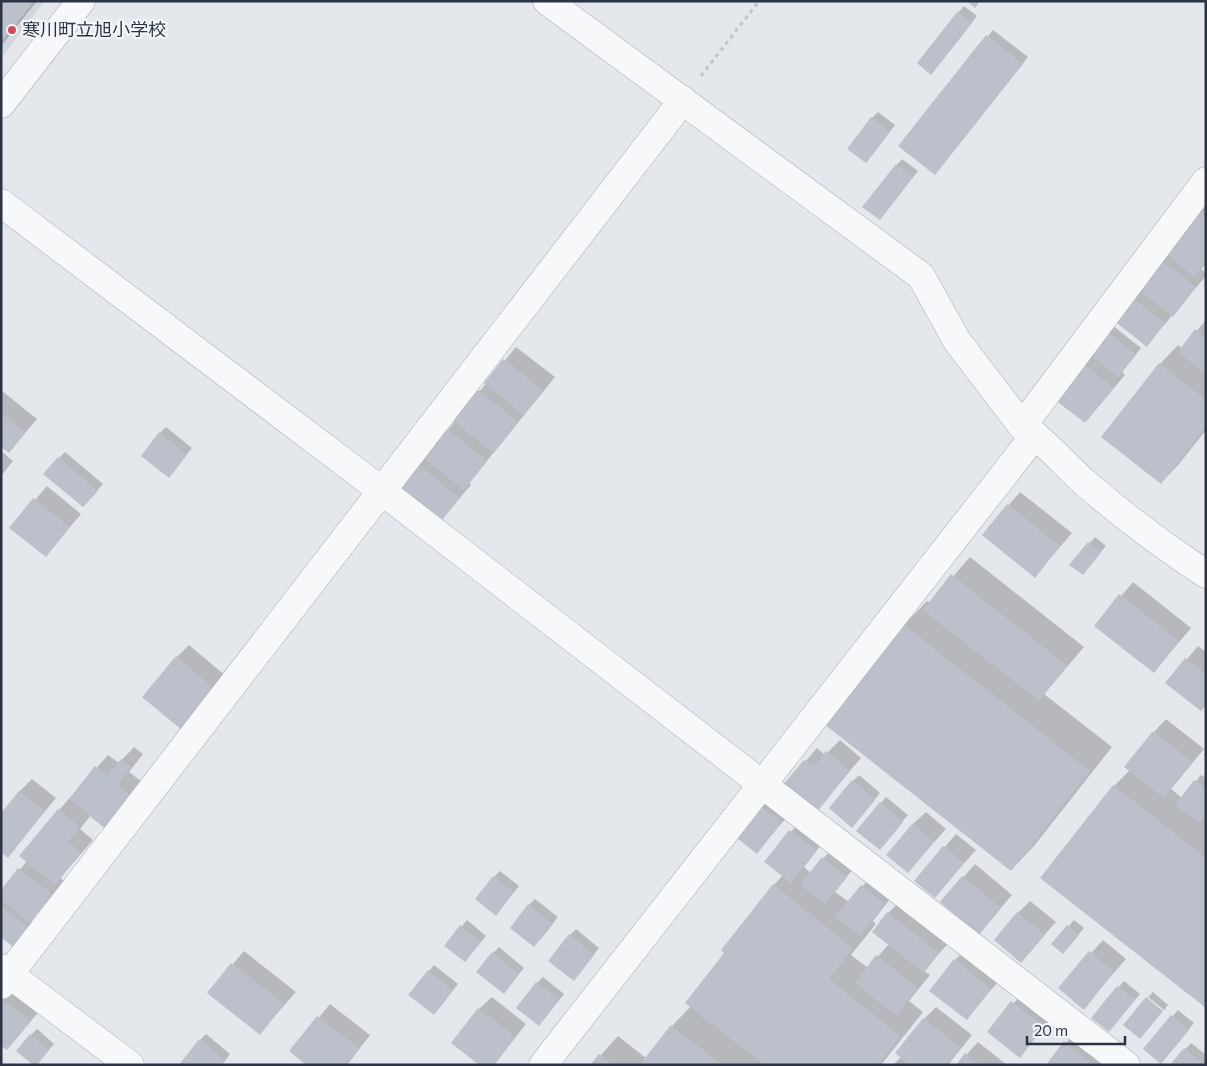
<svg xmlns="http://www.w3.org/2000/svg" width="1207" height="1066" font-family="Commissioner,'Noto Sans JP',sans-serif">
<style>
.built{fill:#d2d6de}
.shadow{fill:#0003}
.building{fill:#bbc0ca}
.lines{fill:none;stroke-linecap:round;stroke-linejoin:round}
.minor-casing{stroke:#a9aeb7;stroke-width:29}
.path{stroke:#c2c5cb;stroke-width:3;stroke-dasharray:4 4;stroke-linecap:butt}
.minor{stroke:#f7f8fa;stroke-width:28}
.poi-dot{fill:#d1495b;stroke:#f4f6f9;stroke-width:2}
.labels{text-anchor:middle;stroke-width:4.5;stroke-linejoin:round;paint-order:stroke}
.poi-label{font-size:18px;fill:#2b3445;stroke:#f4f6f9;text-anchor:start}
</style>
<rect width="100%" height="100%" fill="#e4e7ec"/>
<polygon class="built" points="1,1 45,1 1,58"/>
<g class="shadow">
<polygon points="1,1 37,1 1,46"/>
<polygon points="964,6 977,16 937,67 959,12"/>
<polygon points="993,30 1028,57 935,174 900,146"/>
<polygon points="878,112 895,125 872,155 872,118"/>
<polygon points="902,159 918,171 880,219 897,165"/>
<polygon points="1206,198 1206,264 1201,269 1206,273 1206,276 1147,345 1114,319"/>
<polygon points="1206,320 1206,430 1179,464 1161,483 1102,437 1160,364 1178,345 1182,348"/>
<polygon points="1112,325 1141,348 1122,372 1125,375 1085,422 1056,398"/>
<polygon points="516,347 555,377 469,483 471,485 437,524 419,465"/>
<polygon points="2,391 37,419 9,452 1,446"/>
<polygon points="166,427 192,448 174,470 160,433"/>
<polygon points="1,451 13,461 1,476"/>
<polygon points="65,452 103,484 89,500 59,458"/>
<polygon points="47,486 81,514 46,555 11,528"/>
<polygon points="1020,492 1072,533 1035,576 983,535"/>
<polygon points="1095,537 1106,546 1088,568 1071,565"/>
<polygon points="970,557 1084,647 1044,694 1112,747 1034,846 1011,870 904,625 927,601 930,603"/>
<polygon points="1133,582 1191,628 1154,672 1096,626"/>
<polygon points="189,645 227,677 195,717 177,657"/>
<polygon points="1198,646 1206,652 1206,705 1167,683"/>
<polygon points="1166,719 1204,749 1171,789 1182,798 1201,775 1206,778 1206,1006 1114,786 1130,770 1154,732"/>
<polygon points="840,740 861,758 815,811 784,786 817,748 825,755"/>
<polygon points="134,747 143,754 129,772 146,785 108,829 91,815 80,829 93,840 60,878 64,881 31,920 34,922 19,940 1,936 1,892 27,861 59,810 108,755 119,763"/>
<polygon points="859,775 880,793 858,820 853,781"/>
<polygon points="32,779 56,798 8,856 20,791"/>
<polygon points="770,793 793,810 757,852 734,835"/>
<polygon points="886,797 908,815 885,842 881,803"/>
<polygon points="926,812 946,829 908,871 913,824"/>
<polygon points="803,818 827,837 804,867 811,873 829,852 852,870 835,892 849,902 874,873 896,891 873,921 876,924 851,955 868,968 889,944 888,913 901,901 950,941 924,971 930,975 909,1001 923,1012 881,1065 592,1065 618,1036 646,1058 672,1026 691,1006 774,885 783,875 766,861"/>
<polygon points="956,834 976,850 935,896 916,880"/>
<polygon points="975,864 1012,895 979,933 941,902"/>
<polygon points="500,871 519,886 501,909 494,877"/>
<polygon points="535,899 558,917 540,940 529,905"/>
<polygon points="1030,901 1056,922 1021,961 1018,913"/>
<polygon points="467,920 486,936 465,961 446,946"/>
<polygon points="1074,920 1084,928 1069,946 1053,944"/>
<polygon points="576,929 599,948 579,973 570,935"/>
<polygon points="1103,940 1126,959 1083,1008 1060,988"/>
<polygon points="499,947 524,968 504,992 493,953"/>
<polygon points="967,948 1003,976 966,1019 955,960"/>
<polygon points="244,951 296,992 260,1033 209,992"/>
<polygon points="434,965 458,984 440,1007 429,971"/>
<polygon points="543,977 564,994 545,1018 537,983"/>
<polygon points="1124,981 1140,994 1114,1024 1093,1017"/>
<polygon points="15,987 42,1008 7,1049 1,1001"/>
<polygon points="1025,990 1055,1014 1020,1056 989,1032"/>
<polygon points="1153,992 1168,1005 1164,1010 1148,997"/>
<polygon points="492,997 526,1024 494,1065 479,1009"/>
<polygon points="330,1004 370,1035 347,1065 308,1065 291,1051"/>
<polygon points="936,1007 972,1035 948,1065 893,1065 901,1057 924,1019"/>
<polygon points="1178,1010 1194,1023 1167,1056 1145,1049"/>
<polygon points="37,1029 54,1044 41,1059 31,1035"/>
<polygon points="1077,1030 1120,1065 1047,1065"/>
<polygon points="206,1034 230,1054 222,1065 200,1040"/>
<polygon points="978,1042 1007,1065 957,1065"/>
<polygon points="1191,1043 1206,1055 1206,1065 1171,1065"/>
</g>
<g class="building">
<polygon points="1,1 30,1 33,3 1,42"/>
<polygon points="967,1 980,1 975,8"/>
<polygon points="958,11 972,23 931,75 917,63"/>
<polygon points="986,35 1023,64 935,175 898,146"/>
<polygon points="871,117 890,132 866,163 847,149"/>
<polygon points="896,164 913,177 880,220 862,207"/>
<polygon points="1195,208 1206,217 1206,262 1194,277 1161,250"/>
<polygon points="1158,258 1196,287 1173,317 1135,287"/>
<polygon points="1131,296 1165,323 1147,347 1112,319"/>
<polygon points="1195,329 1206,338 1206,374 1178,352"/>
<polygon points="1105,330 1136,355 1118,377 1087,353"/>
<polygon points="503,359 543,390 524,415 484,383"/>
<polygon points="1082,363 1114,388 1085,423 1054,399"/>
<polygon points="1159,363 1206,400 1206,427 1161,484 1101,437"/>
<polygon points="478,390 518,422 494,453 453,421"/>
<polygon points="1,413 26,432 9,453 1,447"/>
<polygon points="447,429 487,461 464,490 424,458"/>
<polygon points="159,432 187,455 169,478 141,456"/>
<polygon points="58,457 98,491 83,507 43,474"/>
<polygon points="418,464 460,498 437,526 396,491"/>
<polygon points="33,498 70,527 46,557 9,528"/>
<polygon points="1007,504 1060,546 1035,578 982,535"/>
<polygon points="1088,542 1101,552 1083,575 1069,565"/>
<polygon points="951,574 1067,666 1039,701 923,610"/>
<polygon points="1119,594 1179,641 1154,673 1094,626"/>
<polygon points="903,624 1090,771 1011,871 824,724"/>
<polygon points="176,656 216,690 183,731 142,697"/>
<polygon points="1185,658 1206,674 1206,705 1201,711 1165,683"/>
<polygon points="1153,731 1192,762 1164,798 1124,767"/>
<polygon points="826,751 850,771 816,813 782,786 804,760 814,767"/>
<polygon points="121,759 132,767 118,785 134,798 108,831 69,799 95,766 107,776"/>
<polygon points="852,780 875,800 852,828 829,808"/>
<polygon points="1194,780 1206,789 1206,814 1199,823 1175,805"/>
<polygon points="1113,785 1206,858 1206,1008 1040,878"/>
<polygon points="19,791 45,811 8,858 1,852 1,813"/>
<polygon points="880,802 903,822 880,850 856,831"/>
<polygon points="757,804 781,823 757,854 733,835"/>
<polygon points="58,809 80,827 68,842 81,853 55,885 19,856"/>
<polygon points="913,823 934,842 908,873 886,855"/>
<polygon points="789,830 816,850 791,883 764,862"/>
<polygon points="943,846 964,863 935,898 914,881"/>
<polygon points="822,857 847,877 825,904 800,885"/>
<polygon points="18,868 52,894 30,923 1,900 1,890"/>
<polygon points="493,876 514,892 496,916 475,899"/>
<polygon points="962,876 1001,908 979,935 940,902"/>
<polygon points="773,884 853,948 829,979 900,1036 878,1065 764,1065 685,1003 724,953 721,950"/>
<polygon points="861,885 885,904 860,936 835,917"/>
<polygon points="528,904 553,924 534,947 510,928"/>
<polygon points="1,906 29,928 13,947 1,937"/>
<polygon points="887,912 939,953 924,973 872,932"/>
<polygon points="1017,912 1045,935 1021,963 994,940"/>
<polygon points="460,925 481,942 465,962 444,946"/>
<polygon points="1067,925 1079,935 1063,954 1051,944"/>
<polygon points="569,934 594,955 574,981 548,961"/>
<polygon points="1089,951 1114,972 1084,1010 1058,988"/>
<polygon points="492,952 519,974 504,994 476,972"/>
<polygon points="876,955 918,988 896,1016 855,983"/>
<polygon points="954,959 991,989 967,1020 929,991"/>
<polygon points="231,963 284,1004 260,1035 207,993"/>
<polygon points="428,970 453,990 434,1015 408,995"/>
<polygon points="536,982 559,1000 539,1026 516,1008"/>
<polygon points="1117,986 1135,1000 1109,1032 1091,1018"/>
<polygon points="1146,997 1163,1011 1140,1039 1123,1025"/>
<polygon points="1,998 31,1021 7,1050 1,1046"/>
<polygon points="1011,1001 1044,1027 1020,1058 987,1032"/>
<polygon points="478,1008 515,1037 494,1065 479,1065 451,1043"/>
<polygon points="1171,1015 1189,1030 1161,1064 1143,1049"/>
<polygon points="317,1016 359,1048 346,1065 306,1065 289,1051"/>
<polygon points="923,1018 961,1048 947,1065 910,1065 895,1053"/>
<polygon points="671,1025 722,1065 644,1065 641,1063"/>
<polygon points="30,1034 49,1050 37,1065 33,1065 16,1051"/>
<polygon points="199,1039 225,1061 222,1065 179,1065"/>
<polygon points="1064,1041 1094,1065 1046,1065"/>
<polygon points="1184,1048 1205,1065 1170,1065"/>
<polygon points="965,1053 979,1065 956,1065"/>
<polygon points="599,1054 613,1065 590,1065"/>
</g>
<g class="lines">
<defs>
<g id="minor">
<path d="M547,1L921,276L957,341L1022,426C1045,441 1063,463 1084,482C1122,515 1163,546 1206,574"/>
<polyline points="1,104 81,1"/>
<polyline points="1,203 382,491 1126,1065"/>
<polyline points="1022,426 1206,181"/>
<polyline points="1,968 130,1065"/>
<polyline points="1,985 683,100"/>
<polyline points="543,1065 1035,435"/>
</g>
</defs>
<use href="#minor" class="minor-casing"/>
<polyline class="path" points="701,76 759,1"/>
<use href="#minor" class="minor"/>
</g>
<circle class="poi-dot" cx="12" cy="30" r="5"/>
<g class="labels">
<g class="poi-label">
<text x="22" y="36">寒川町立旭小学校</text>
</g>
</g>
<rect width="1207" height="1066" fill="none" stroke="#2b3445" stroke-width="5"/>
<path d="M1027 1036v8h98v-8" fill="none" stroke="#2b3445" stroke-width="2.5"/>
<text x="1034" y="1036" font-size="15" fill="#2b3445" stroke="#f4f6f9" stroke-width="4" paint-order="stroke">20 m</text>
</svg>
